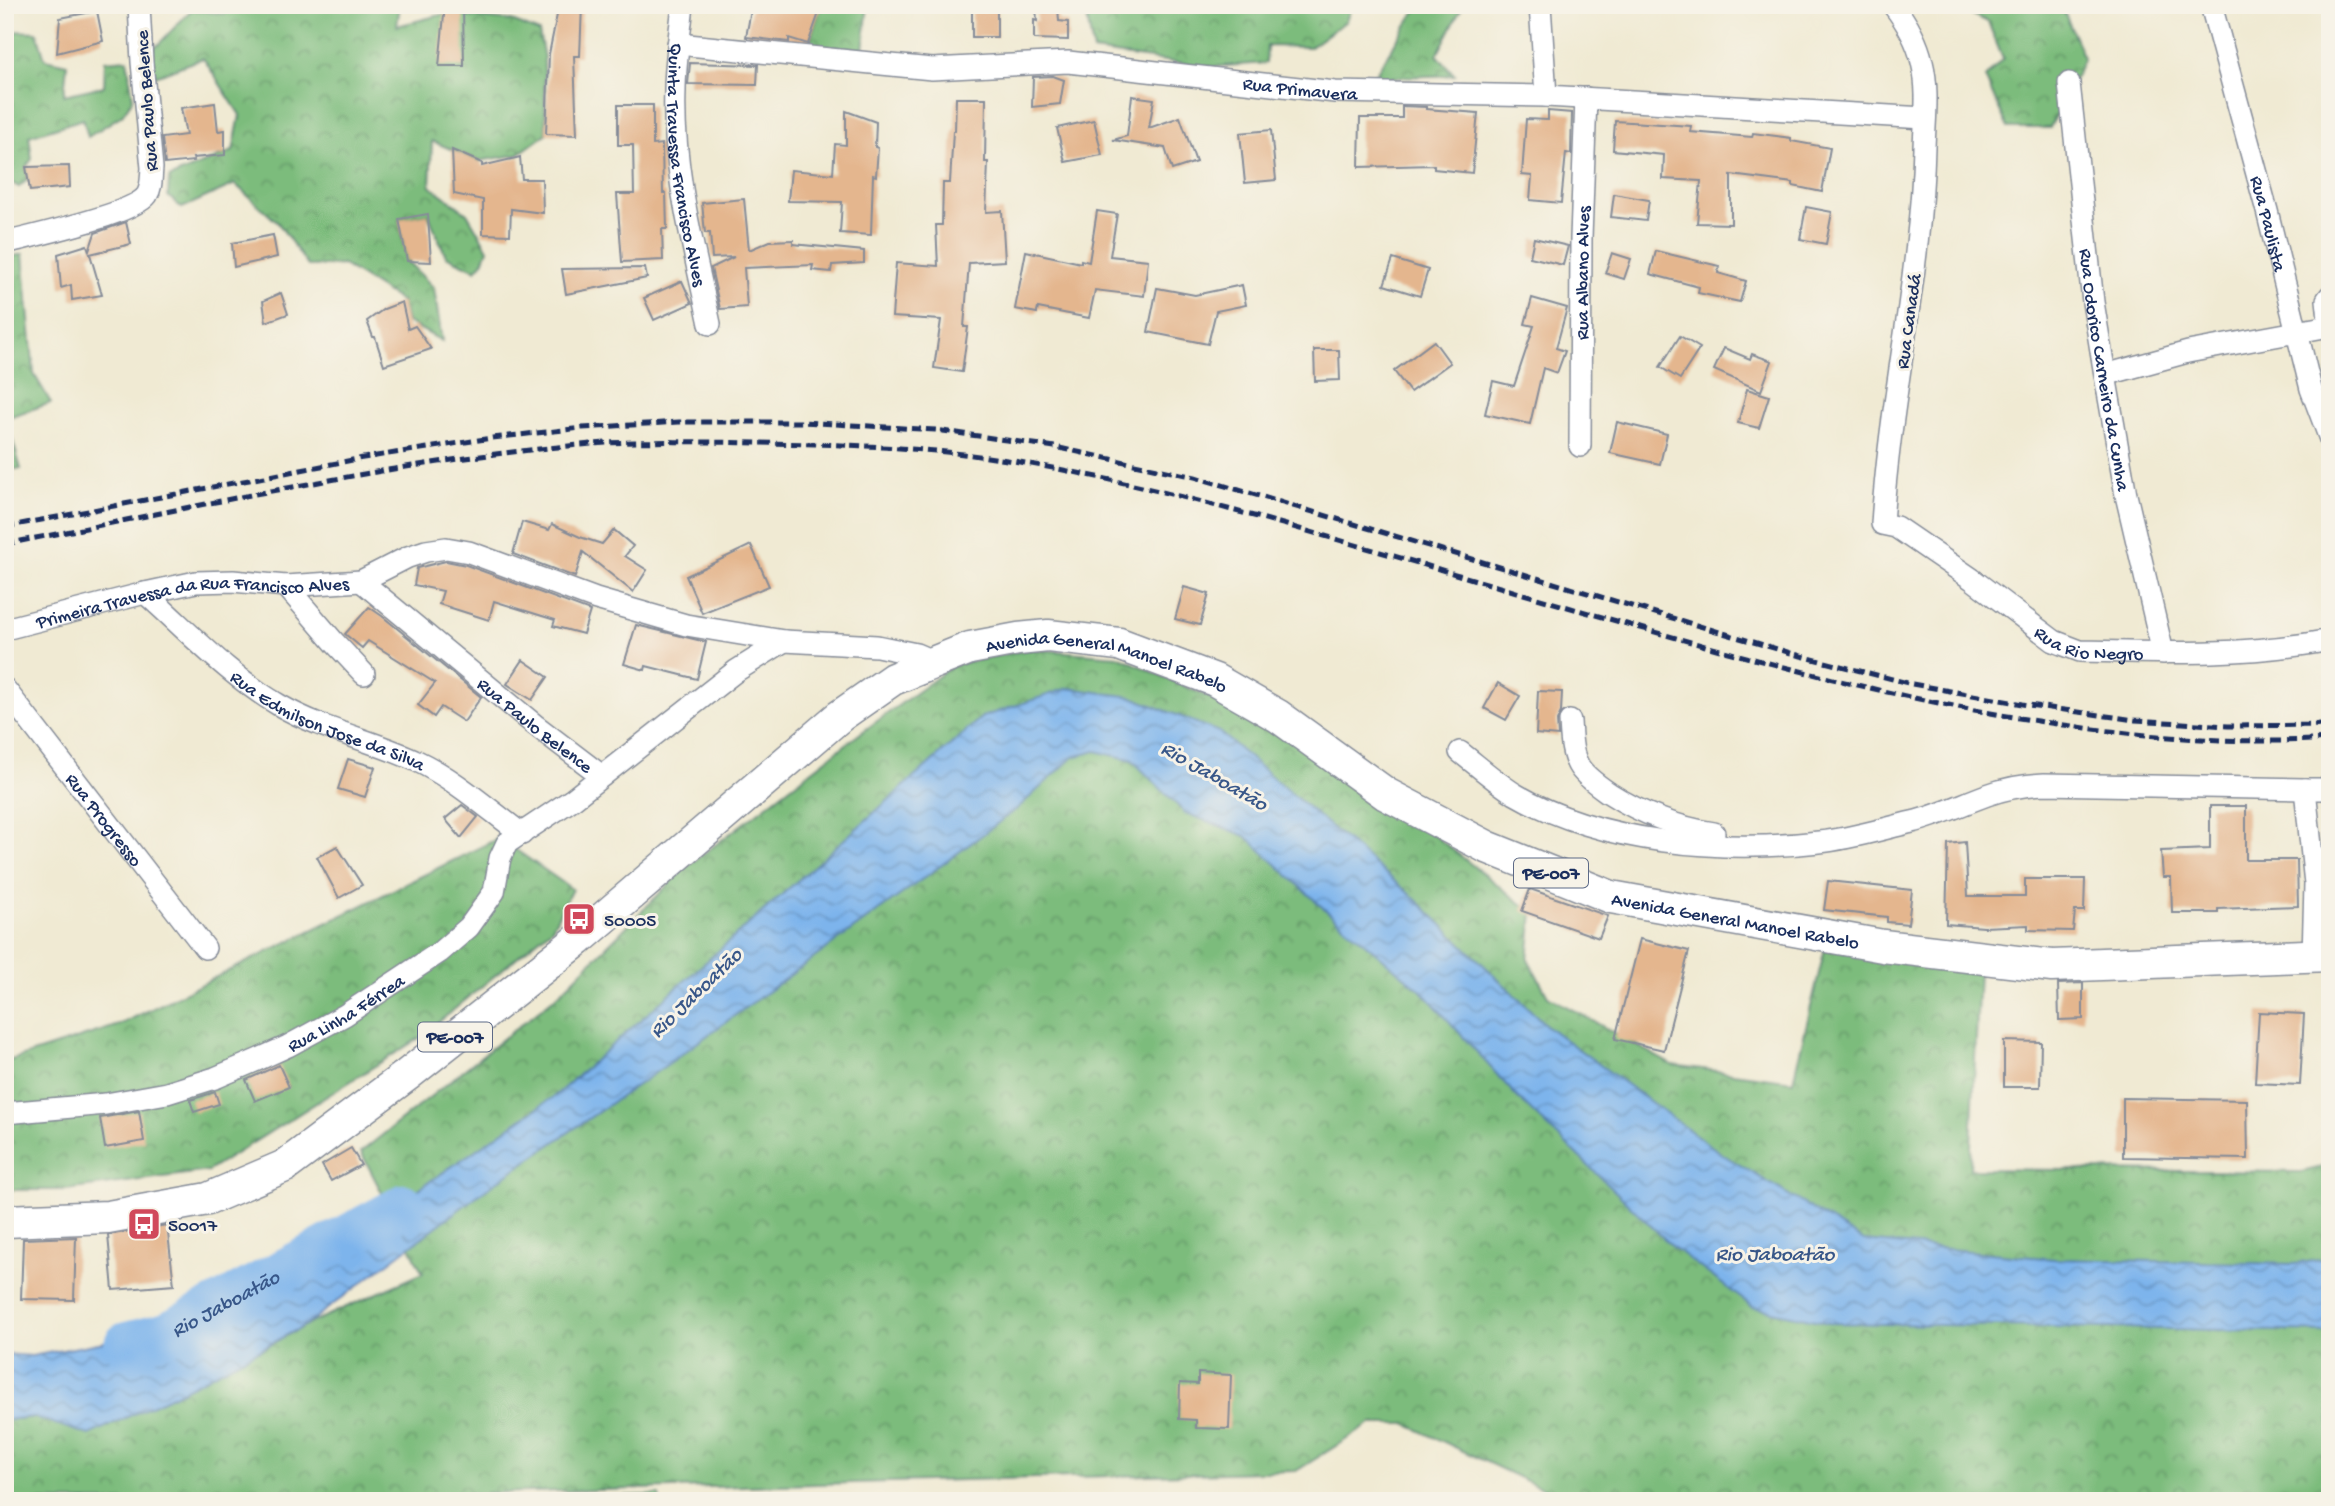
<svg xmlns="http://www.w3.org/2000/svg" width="2335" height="1506" font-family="'Gochi Hand',sans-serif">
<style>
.forest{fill:url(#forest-crowns);stroke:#4c766d;stroke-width:2}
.pitch{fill:#9bdc92;stroke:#5b8678;stroke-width:2}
.water{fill:url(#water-waves);stroke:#4c72a5;stroke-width:2}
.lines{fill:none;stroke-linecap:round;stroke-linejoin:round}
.river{stroke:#7db4ec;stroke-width:44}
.building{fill:#e4b68e}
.minor-casing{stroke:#868c98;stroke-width:24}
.primary-casing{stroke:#868c98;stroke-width:35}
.minor{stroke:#fff;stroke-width:21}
.primary{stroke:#fff;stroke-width:32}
.rail{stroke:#1b2f5e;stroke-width:5;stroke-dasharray:10 5;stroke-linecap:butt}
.labels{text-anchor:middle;stroke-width:6;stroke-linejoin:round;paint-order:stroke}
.shield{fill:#f7f3e8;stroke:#5d6a87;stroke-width:2}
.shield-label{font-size:18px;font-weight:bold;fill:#1b2f5e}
.street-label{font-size:19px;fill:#1b2f5e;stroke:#f7f3e8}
.poi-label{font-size:19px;fill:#1b2f5e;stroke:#f7f3e8;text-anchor:start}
.water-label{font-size:21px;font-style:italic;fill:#385789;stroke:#f7f3e8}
</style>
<defs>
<pattern id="forest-crowns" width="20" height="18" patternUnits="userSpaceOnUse" patternTransform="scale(1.75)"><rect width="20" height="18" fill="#7cbc7c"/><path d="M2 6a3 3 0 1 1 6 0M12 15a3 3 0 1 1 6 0" fill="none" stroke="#659969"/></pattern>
<pattern id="water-waves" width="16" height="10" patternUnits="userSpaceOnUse" patternTransform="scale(1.75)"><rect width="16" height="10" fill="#7db4ec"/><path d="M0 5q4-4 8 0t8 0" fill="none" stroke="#6693c2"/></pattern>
</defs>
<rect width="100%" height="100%" fill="#f7f3e8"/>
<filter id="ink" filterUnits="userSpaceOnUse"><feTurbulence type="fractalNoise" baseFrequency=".0143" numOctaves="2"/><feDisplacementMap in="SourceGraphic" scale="14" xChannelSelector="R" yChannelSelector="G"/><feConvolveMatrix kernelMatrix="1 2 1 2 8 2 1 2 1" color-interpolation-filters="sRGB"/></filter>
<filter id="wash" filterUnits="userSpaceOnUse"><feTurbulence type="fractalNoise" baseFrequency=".00686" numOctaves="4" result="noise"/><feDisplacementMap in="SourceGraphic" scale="28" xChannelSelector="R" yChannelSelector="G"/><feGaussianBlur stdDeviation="1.57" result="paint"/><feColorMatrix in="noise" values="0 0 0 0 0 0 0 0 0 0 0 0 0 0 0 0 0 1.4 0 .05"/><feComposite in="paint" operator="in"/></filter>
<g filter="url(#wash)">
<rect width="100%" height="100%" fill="#f0ead3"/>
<g class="forest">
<polygon points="234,5 400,5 397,26 444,14 512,21 539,32 544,58 546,134 517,155 478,161 432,141 430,186 467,213 488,249 483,262 476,270 446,256 428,214 399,219 407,261 434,288 442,341 407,322 402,302 343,265 308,266 278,223 235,184 182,208 168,196 169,178 233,151 240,115 203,58 153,77 147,49 158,45 192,9 224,14"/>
<polygon points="813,5 868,5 863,50 808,45 820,10"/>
<polygon points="1085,5 1352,5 1346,21 1310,47 1267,46 1266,63 1210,67 1093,51"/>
<polygon points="1419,5 1463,5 1437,55 1455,75 1373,78"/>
<polygon points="1911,5 2061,5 2084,58 2050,128 2008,128 1985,78 2003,59 1988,22 1951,5 1915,11"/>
<polygon points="5,31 37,32 45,59 67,64 64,95 104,86 105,61 127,59 133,99 122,115 88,137 83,119 29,136 32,159 26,167 28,179 19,187 5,179"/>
<polygon points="23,254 34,374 51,403 6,418 21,469 5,469 5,258"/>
<polygon points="1030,649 1118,656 1272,726 1429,831 1533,913 1528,959 1548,996 1672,1065 1793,1081 1825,948 1979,971 1970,1169 2302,1172 2330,1165 2330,1501 1569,1501 1406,1424 1371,1424 1296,1471 448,1494 430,1501 5,1501 5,1420 47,1416 260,1350 306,1325 423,1273 361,1152 558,995 684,869 858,735 954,665"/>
<polygon points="499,838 572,889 552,928 421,1037 208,1171 66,1190 5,1190 5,1062 119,1025"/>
</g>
<polygon class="pitch" points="659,1495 660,1501 583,1501 583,1497"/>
<polygon class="water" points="1068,688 1132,697 1219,732 1412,896 1548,1027 1722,1154 1864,1241 2054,1259 2295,1264 2330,1258 2330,1332 1829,1323 1753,1307 1673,1247 1518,1098 1423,992 1321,906 1246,836 1185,813 1132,760 1096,751 1073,757 1018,808 943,864 668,1064 486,1189 306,1325 174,1395 89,1435 34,1417 5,1420 5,1354 32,1356 232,1317 556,1095 982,717"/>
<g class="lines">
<path class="river" id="s1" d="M126,1344L167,1334L404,1206"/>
</g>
<g id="blocks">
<g class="building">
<polygon points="445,5 463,5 464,66 439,66"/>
<polygon points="559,5 582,5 580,56 574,56 577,135 546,134 549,54"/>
<polygon points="752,5 808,5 820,10 808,44 789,38 789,42 746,37"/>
<rect x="972" y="5" width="25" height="32"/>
<polygon points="1036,7 1058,7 1059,21 1068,22 1068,40 1034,39 1034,20 1037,21"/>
<polygon points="97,11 103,41 57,53 60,18"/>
<polygon points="690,63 758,65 757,85 688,84"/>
<polygon points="1053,76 1064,80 1060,104 1032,107 1033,77"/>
<polygon points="1132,96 1154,99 1149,128 1180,117 1196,162 1172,170 1165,148 1113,140 1127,136"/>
<polygon points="956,98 986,98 985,162 988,162 986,212 1002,211 1005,261 969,263 964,327 968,327 962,372 934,368 941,320 892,317 896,263 938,266 936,225 942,225 943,183 950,183 953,131 955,131"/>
<polygon points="215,103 218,131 225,130 225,155 193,158 194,161 165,164 162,138 186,135 181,108"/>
<polygon points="618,105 653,105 653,145 662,144 663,193 666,193 667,229 662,229 663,260 622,262 617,194 634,194 633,145 618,145"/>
<polygon points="1402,106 1426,107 1426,109 1478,113 1472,173 1434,169 1434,165 1359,167 1360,118 1402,118"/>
<polygon points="846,111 876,122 875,147 878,148 876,176 873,175 871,235 840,233 842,202 788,201 791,170 833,174 835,144 846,145"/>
<polygon points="1548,111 1572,113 1571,154 1566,153 1561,203 1530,200 1532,176 1522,175 1526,119 1548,120"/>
<polygon points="1094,120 1102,155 1065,162 1057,128"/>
<polygon points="1615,121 1691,126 1690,132 1752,137 1753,133 1791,138 1791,141 1830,148 1822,192 1793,186 1793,183 1731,175 1731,224 1697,223 1701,181 1663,179 1664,155 1613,150"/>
<polygon points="1271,130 1276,180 1245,183 1240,133"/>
<polygon points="452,150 482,163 482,166 520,157 522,179 542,179 543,213 511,209 510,235 483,234 483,200 454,194"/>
<polygon points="69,166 70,187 30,191 26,167"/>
<polygon points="1614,194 1649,200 1646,221 1611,217"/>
<polygon points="744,199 749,250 770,241 793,240 793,244 864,251 864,263 832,265 831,272 812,270 813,265 744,268 747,307 720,309 711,268 734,257 712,258 710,233 705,233 702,203"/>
<polygon points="1806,207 1832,212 1826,244 1800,239"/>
<polygon points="1097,211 1117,214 1110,256 1148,260 1144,296 1095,290 1089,318 1038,308 1037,313 1015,309 1026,251 1081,263 1081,260 1089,262"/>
<polygon points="428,214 431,262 407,261 399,219"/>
<polygon points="126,222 131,244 90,254 102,295 72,300 71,285 61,288 58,254 87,245 89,251 95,233"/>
<polygon points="273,235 277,257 234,267 232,243"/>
<polygon points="1534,238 1568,246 1563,265 1530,257"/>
<polygon points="1656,251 1719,266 1718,273 1746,281 1740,302 1698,293 1699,287 1650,274"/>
<polygon points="1612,253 1631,259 1624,279 1605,273"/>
<polygon points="1393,259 1428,270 1420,296 1384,285"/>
<polygon points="645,268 647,278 566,294 562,269"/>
<polygon points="682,281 692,303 654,320 644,298"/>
<polygon points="1242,285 1246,305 1216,311 1208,344 1148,332 1157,288 1195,295"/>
<polygon points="281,293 288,314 266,322 263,301"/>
<polygon points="1532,298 1567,308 1556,348 1565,351 1557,373 1543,368 1530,424 1485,414 1493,381 1514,386 1534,326 1525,324"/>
<polygon points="402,302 408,329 415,326 431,349 384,365 375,337 373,337 367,321 384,309"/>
<polygon points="1680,336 1700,348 1680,379 1660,367"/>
<polygon points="1434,341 1450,363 1410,392 1394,371"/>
<polygon points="1724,348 1750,359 1752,354 1772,361 1761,391 1714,370"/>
<polygon points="1314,350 1339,350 1340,380 1315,381"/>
<polygon points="1747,389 1769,396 1759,428 1738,423"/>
<polygon points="1617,422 1667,434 1660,464 1610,453"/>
<polygon points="522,522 549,530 552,524 580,537 602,544 614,530 633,546 625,556 647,570 633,592 583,552 575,577 513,554"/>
<polygon points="751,545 769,586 702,613 686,576"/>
<polygon points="446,561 466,565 590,611 583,634 553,626 555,620 494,601 489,620 439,604 443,591 414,585 417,568"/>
<polygon points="1184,587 1209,594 1200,625 1175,619"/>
<polygon points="369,607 382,616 481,697 464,722 441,707 434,717 418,705 435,683 368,641 362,648 345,634"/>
<polygon points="636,625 706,642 697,679 646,666 645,670 624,664"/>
<polygon points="523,660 548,677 532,700 507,684"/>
<polygon points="1498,683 1520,696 1506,720 1484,708"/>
<polygon points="1538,691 1562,692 1561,712 1557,721 1558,736 1536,734"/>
<polygon points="348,759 375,767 365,797 338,789"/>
<polygon points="462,805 478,817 461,838 445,819"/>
<polygon points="2210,806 2246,806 2246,860 2297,860 2298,906 2218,909 2218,913 2172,913 2171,877 2163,877 2161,851 2210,849"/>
<polygon points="1965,842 1968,896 2025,896 2025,879 2085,879 2084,911 2075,911 2073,931 2028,930 2028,925 1984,927 1946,924 1948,844"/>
<polygon points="337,846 362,885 339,898 317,857"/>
<polygon points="1828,881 1912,890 1908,924 1887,922 1887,917 1824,910"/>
<polygon points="1530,889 1608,916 1599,938 1522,911"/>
<polygon points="1640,939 1689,951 1664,1050 1615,1039"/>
<polygon points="2083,983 2083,1019 2059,1020 2058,984"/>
<polygon points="2259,1012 2304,1014 2300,1085 2255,1083"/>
<polygon points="2004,1041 2041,1042 2040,1087 2004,1087"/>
<polygon points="279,1065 289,1087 255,1101 246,1080"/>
<polygon points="215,1092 219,1104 194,1112 190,1100"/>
<polygon points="2123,1098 2247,1100 2248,1159 2123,1157"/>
<polygon points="139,1111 144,1141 105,1148 100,1118"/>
<polygon points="351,1148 361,1165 331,1181 322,1165"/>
<polygon points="167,1225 174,1285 113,1290 108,1235"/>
<polygon points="76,1237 74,1300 21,1299 23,1239"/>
<polygon points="1198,1373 1231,1375 1229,1429 1196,1428 1196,1420 1179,1419 1180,1383 1198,1384"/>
</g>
</g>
</g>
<g filter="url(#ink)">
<use href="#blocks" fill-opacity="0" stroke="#868c98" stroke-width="2"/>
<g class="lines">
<defs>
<g id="minor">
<path id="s2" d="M683,5C680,34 675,62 675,91C672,169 694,248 710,324"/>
<polyline points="1540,5 1546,96"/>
<path id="s3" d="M1893,5C1907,23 1917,40 1922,62C1929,89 1925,119 1924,147C1921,273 1890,397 1882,524L1896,527L1972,579L2054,641L2080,651C2164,653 2247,656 2330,640"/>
<path id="s4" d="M2211,5L2267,211L2311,389L2330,439"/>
<path id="s5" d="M678,44L932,69L1068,62L1335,92L1546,96L1925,118"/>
<path id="s6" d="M2069,83L2093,302L2105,375L2126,495L2163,653"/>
<path d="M5,243C32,236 134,214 147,195C152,187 151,177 152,168L142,62L139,5"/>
<polyline points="2105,375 2188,352 2324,327 2329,318 2327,300 2330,296"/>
<path id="s7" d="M1580,446L1581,238L1586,98"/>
<path id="s8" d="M361,581L535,725L602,776L736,671L784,641"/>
<polyline points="286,586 335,643 364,674"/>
<path id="s9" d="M145,593C188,631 229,676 279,705C322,730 372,740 417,761C455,779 488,809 522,834"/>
<path id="s10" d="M5,629L145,593L196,582L233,581L286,586L361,581L408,557L426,551L446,548L469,552L596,599L686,625L784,641L877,646L916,654L937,663"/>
<path id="s11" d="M5,689L205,948"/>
<path d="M1570,721C1571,737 1571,755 1580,768C1587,778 1599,786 1609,793C1642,814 1675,827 1714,833"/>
<path d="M1460,752C1478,766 1496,782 1515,794C1602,844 1721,853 1819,842C1850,839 1882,829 1912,822C1938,816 1962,804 1987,795C2006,788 2024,785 2044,784L2305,789"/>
<polyline points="2313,956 2315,884 2305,789 2330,789"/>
<path id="s12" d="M5,1113L106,1104L167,1093L215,1078L257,1060L288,1046L345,1015L440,952L469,927L494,892L500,858L507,843L573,799L602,776"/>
</g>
<g id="primary">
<path id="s13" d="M5,1221L108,1217L208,1199L285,1166L407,1075L578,940L840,716L893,679L970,648L1018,639L1048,636L1119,644L1215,680L1278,716L1386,794L1487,847L1611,897L1883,946L2052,966L2330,955"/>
</g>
</defs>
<use href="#minor" class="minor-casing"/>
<use href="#primary" class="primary-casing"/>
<use href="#minor" class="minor"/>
<use href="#primary" class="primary"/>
<g class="rail">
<polyline points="5,527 363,458 492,438 582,428 679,422 802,422 936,430 1055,447 1195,477 1801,656 1912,684 2022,704 2135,720 2228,726 2330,725"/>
<path d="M5,544C199,507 394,460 592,444C647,440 703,442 758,443C841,444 925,447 1007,460C1133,480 1255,516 1377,551C1552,602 1726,656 1905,696C2040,725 2191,748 2330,739"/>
</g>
</g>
</g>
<defs>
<symbol id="bus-square" viewBox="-11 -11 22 22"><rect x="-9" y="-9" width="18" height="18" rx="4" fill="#d1495b" stroke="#f7f3e8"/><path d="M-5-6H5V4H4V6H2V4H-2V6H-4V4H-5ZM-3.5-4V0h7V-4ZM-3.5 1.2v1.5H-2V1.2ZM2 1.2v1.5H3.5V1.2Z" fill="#fff"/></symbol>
</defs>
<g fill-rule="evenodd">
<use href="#bus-square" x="560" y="900" width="38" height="38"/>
<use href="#bus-square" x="125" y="1205" width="38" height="38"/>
</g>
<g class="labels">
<g class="shield">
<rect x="1514" y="858.5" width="74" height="29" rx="5"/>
<rect x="418" y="1022.5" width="74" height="29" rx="5"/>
</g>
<g class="shield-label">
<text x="1551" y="879">PE-007</text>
<text x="455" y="1043">PE-007</text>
</g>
<g class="street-label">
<text dy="7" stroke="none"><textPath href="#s5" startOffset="625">Rua Primavera</textPath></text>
<text transform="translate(145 101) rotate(-94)" y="7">Rua Paulo Belence</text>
<text dy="7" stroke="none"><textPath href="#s2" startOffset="161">Quinta Travessa Francisco Alves</textPath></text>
<text dy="7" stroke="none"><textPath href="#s4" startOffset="226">Rua Paulista</textPath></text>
<text dy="7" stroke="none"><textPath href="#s7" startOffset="173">Rua Albano Alves</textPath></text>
<text transform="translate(1907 321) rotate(-82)" y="7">Rua Canadá</text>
<text dy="7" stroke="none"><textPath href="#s6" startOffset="289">Rua Odorico Carneiro da Cunha</textPath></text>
<text dy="7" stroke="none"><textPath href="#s10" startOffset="191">Primeira Travessa da Rua Francisco Alves</textPath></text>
<text dy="7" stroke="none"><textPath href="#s3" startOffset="774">Rua Rio Negro</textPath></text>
<text dy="7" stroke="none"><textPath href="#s13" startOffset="1292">Avenida General Manoel Rabelo</textPath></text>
<text dy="7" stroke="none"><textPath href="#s9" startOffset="226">Rua Edmilson Jose da Silva</textPath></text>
<text dy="7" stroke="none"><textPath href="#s8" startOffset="226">Rua Paulo Belence</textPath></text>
<text dy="7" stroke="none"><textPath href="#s11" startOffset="164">Rua Progresso</textPath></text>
<text dy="7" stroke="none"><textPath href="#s13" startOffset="1984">Avenida General Manoel Rabelo</textPath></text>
<text dy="7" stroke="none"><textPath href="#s12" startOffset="360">Rua Linha Férrea</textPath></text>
</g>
<g class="poi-label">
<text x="604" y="926">50005</text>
<text x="168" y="1231">50017</text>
</g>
<g class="water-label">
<text transform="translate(1215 775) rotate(30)" y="7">Rio Jaboatão</text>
<text transform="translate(695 992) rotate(-44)" y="7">Rio Jaboatão</text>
<text x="1775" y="1260">Rio Jaboatão</text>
<text dy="7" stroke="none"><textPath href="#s1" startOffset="108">Rio Jaboatão</textPath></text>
</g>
</g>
<rect width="2335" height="1506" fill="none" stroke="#f7f3e8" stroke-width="28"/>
</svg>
